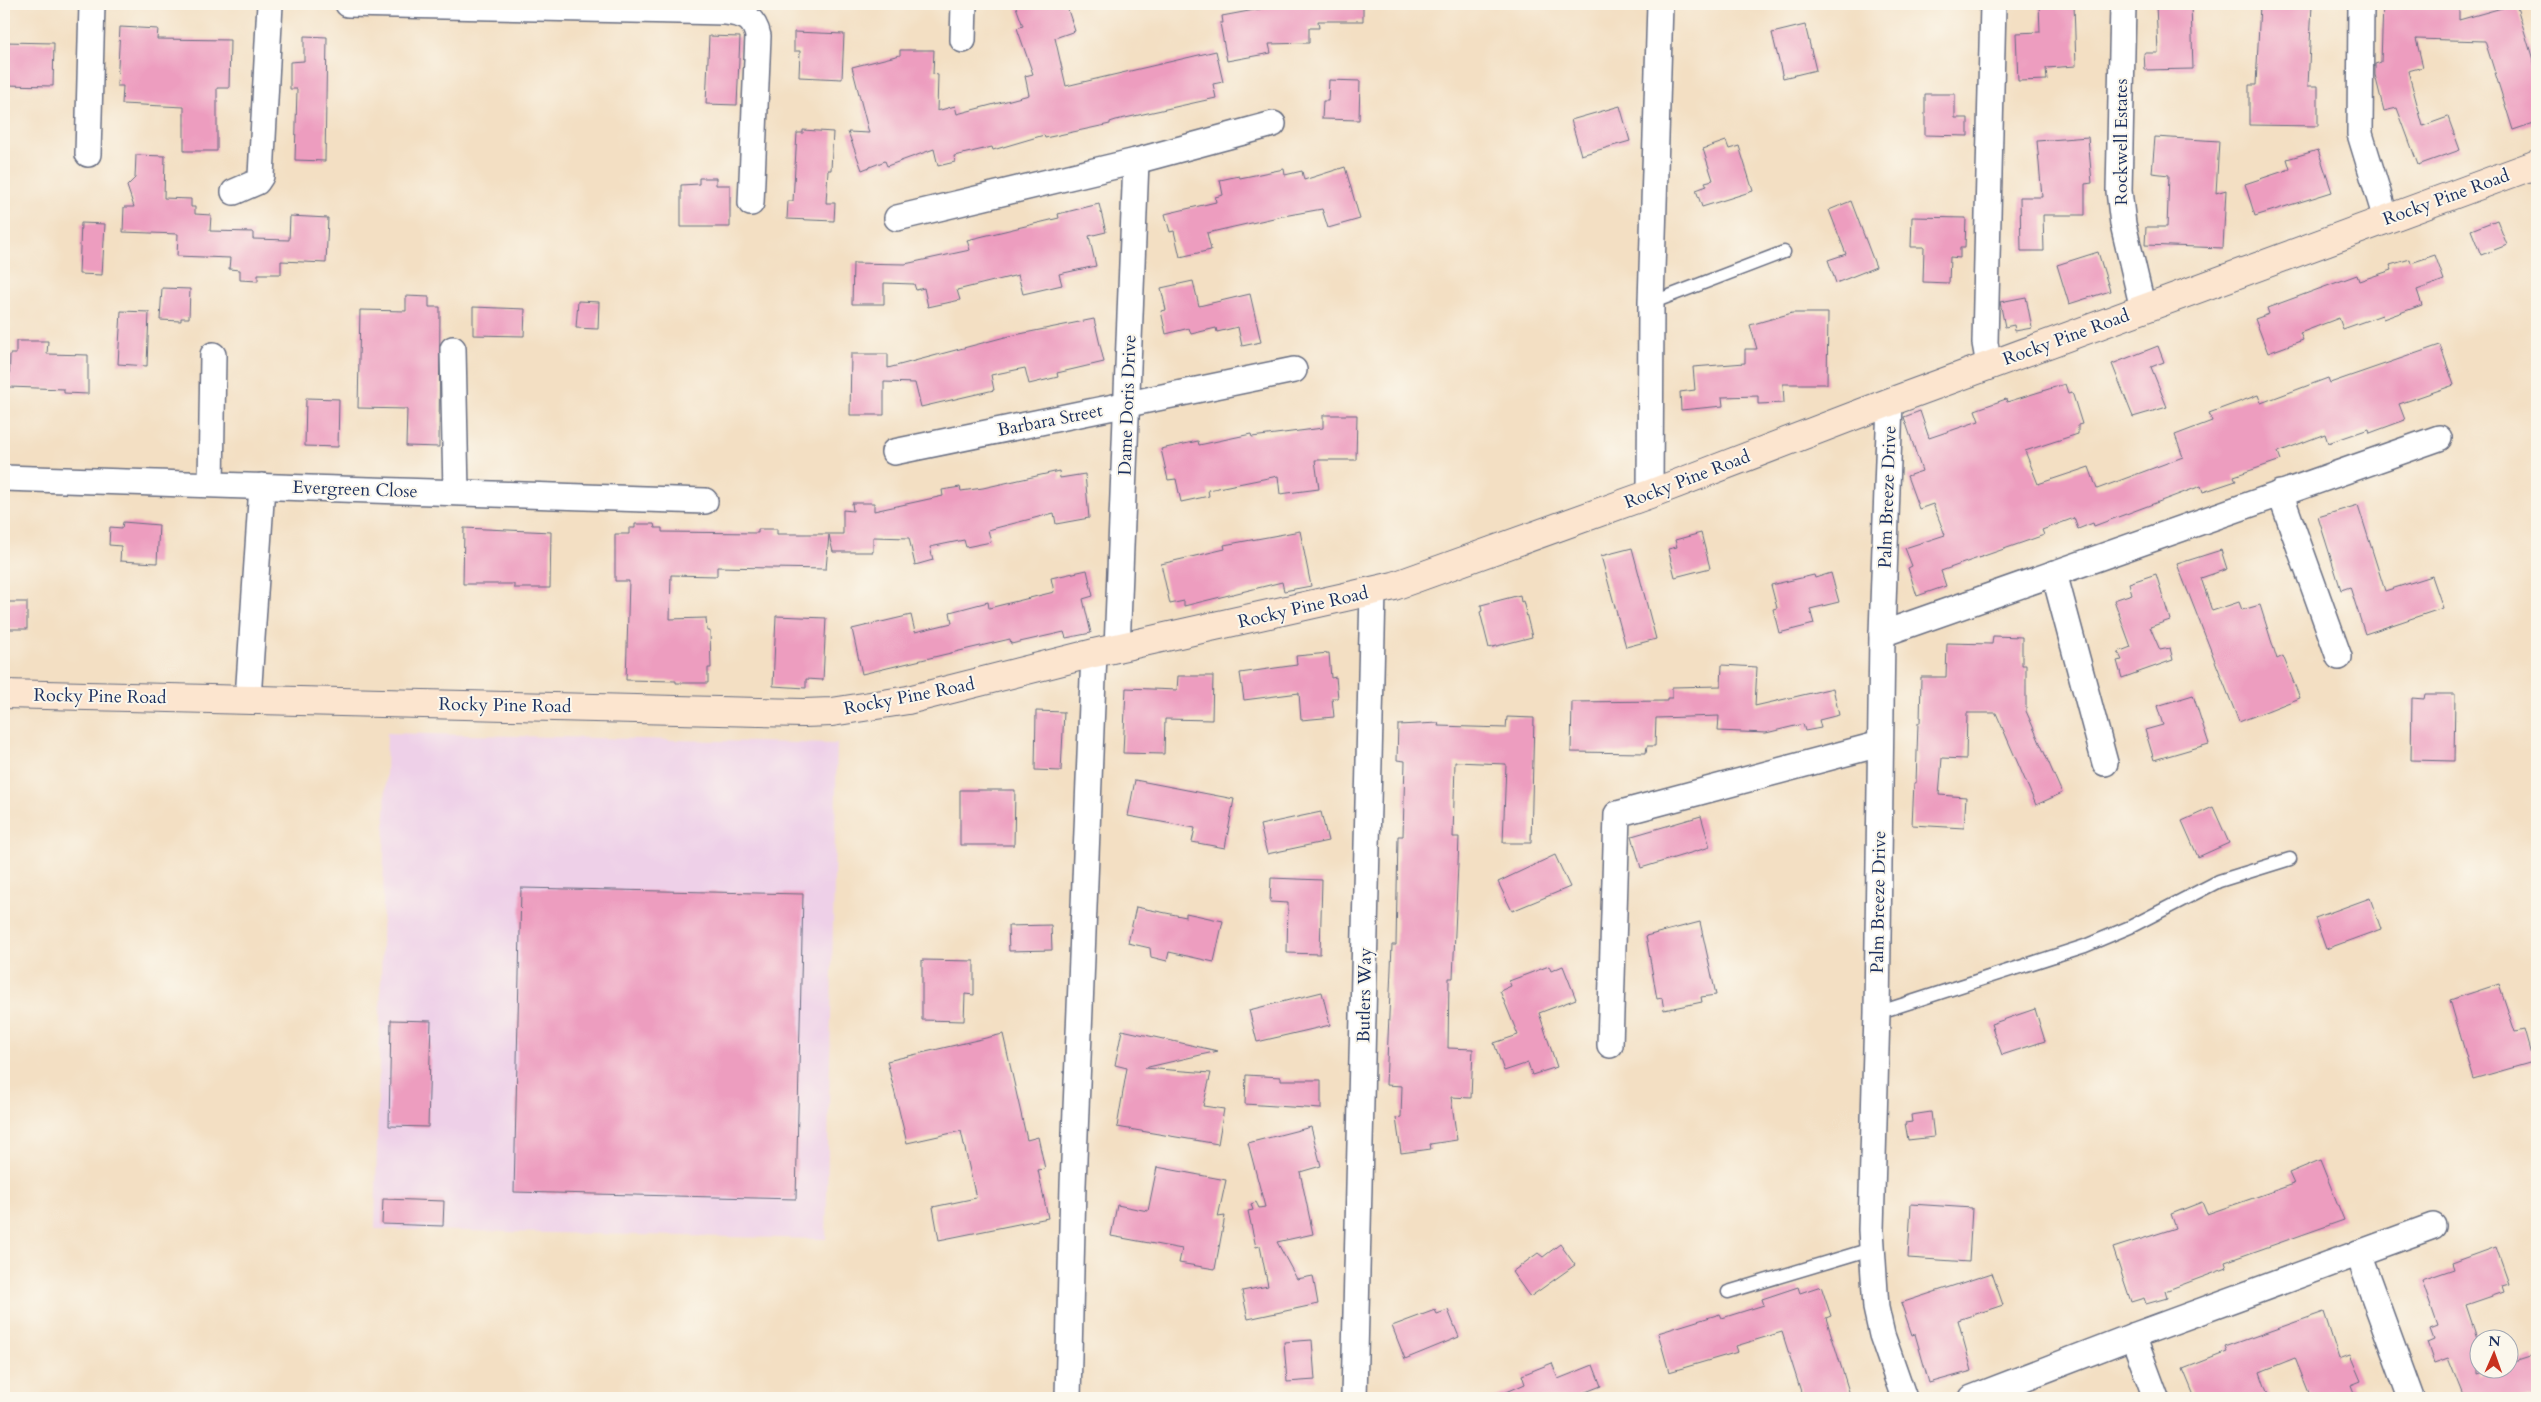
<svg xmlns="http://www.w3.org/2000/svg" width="2541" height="1402" font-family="Cardo,serif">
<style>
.built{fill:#eed0e8}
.building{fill:#ed9dbf}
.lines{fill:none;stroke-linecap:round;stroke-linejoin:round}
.lane-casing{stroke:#676d81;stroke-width:15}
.street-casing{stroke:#676d81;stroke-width:28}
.secondary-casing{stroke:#676d81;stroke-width:30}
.lane{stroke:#fff;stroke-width:12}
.street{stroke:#fff;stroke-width:25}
.secondary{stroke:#fce5cf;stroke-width:28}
.labels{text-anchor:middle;stroke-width:4;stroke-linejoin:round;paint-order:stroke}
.street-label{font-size:18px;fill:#1b2f5e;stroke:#fbf7ec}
</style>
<rect width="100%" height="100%" fill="#fbf7ec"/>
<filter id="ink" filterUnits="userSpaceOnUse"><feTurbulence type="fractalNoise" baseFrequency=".02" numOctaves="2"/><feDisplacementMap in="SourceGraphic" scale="10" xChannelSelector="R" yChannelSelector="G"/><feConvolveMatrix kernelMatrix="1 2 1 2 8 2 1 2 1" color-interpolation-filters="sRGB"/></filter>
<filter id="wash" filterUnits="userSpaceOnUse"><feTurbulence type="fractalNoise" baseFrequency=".0096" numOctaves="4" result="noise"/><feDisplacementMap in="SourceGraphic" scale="20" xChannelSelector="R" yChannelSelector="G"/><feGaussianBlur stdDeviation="1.12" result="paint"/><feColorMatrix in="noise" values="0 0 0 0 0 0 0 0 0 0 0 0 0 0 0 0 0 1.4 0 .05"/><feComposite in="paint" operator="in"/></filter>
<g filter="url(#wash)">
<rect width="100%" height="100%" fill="#f3dfc3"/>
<polygon class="built" points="387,733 837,744 826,1239 375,1229"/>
<g id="blocks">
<g class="building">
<polygon points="1015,4 1066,4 1075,31 1055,38 1066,86 1216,51 1223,82 1213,84 1216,98 1116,120 1110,122 1110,124 1045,138 1044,135 993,150 992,147 954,156 955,162 938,166 934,149 887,166 885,161 862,170 848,132 869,133 852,67 900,55 900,50 934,50 933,74 938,75 937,111 955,106 957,114 1029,95 1025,76 1033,74 1017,28 1023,26"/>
<polygon points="1276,4 1363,4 1363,21 1318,21 1319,28 1309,28 1309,43 1269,44 1271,53 1227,61 1220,23 1223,23 1222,16 1276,6"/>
<polygon points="2039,4 2074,4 2076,66 2046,68 2047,80 2018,81 2016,33 2040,32"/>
<polygon points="2156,4 2191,4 2193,69 2145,70 2144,53 2158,53"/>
<polygon points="2260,4 2312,4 2308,86 2318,86 2318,126 2249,125 2249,85 2256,85"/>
<polygon points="2383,4 2459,4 2459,20 2516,4 2537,73 2537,122 2513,130 2485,41 2416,39 2423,67 2408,71 2423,126 2448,117 2460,150 2418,165 2397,108 2384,111 2375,75 2375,64 2381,62"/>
<polygon points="1805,25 1816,70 1783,78 1772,33"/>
<polygon points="120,27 158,29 157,39 230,40 229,88 217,88 217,151 184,151 184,107 122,104 123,86 117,86"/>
<polygon points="794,32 844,34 842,79 799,77 800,51 794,51"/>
<polygon points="304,36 327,37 325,161 295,160 297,89 290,89 290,62 304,61"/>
<polygon points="709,36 740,37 737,105 706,104"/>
<polygon points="4,42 54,43 53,86 4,85"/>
<polygon points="1329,80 1360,81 1359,120 1322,119 1323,101 1328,101"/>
<polygon points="1925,94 1955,94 1955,118 1968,118 1968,136 1925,135"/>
<polygon points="1620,106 1630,141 1581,155 1571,120"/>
<polygon points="803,130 833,132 831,170 828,170 826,203 835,203 834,221 787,219 788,201 793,201 797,133 803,133"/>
<polygon points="2088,137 2092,183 2085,184 2085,215 2043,215 2044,251 2021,251 2020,197 2042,197 2037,141"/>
<polygon points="2155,137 2219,141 2216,193 2226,190 2223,248 2145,245 2146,227 2167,227 2169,175 2152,173"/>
<polygon points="1726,141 1729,149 1739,146 1753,191 1702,207 1696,190 1707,186 1705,182 1713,180 1703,149"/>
<polygon points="2318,150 2332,192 2255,216 2245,184 2290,169 2287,159"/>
<polygon points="136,155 165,156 164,198 191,199 191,207 195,207 195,214 211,215 210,231 253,232 253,239 289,240 290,216 328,218 326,263 281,261 281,274 258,274 258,281 240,280 240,270 229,269 230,258 177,256 178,234 123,232 124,207 134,207 127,186 135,178"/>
<polygon points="1345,167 1360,219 1328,228 1322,209 1278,217 1207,233 1211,250 1180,257 1174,231 1170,232 1165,214 1216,202 1215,197 1223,195 1220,180 1239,176 1240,178 1284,169 1285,175 1302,171 1304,180"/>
<polygon points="699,178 716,178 716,185 730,185 730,227 681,227 681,185 699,184"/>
<polygon points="1851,201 1876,267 1836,283 1828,260 1846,254 1829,210"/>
<polygon points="1099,204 1106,232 1089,236 1096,266 1059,274 1062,285 1023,294 1018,275 957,290 960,300 928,307 924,288 916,290 914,284 884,283 884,304 852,304 853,263 905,264 970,250 967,240 1059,218 1058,214"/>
<polygon points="1912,217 1966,218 1965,248 1960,248 1960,258 1950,257 1949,283 1923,282 1924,247 1911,247"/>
<polygon points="2497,220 2507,245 2481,255 2471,230"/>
<polygon points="81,223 105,224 102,275 79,274"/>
<polygon points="2098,252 2110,291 2069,304 2057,265"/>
<polygon points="2435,255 2444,280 2417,290 2422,305 2383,319 2382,315 2343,329 2339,318 2300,333 2303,340 2268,353 2255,319 2269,314 2267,308 2357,275 2359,281 2392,270 2390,265 2410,259 2411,263"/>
<polygon points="1193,281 1199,306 1250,294 1261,342 1242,346 1238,327 1217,332 1216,328 1191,334 1189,328 1166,334 1161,311 1166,310 1161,288"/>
<polygon points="162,288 190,289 189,318 181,318 181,321 160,320"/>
<polygon points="406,296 429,297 429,307 440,307 439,447 406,446 407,409 358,408 360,310 406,311"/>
<polygon points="2026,297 2032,328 2015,331 2014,325 2005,327 2000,302"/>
<polygon points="578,301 599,302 598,329 576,328"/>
<polygon points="473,307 525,309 524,336 473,335"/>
<polygon points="121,311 149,312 147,366 118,364"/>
<polygon points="1792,313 1828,313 1827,384 1783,384 1784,403 1758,404 1758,396 1722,397 1723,406 1681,410 1680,392 1695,390 1693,367 1745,363 1745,349 1757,349 1750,325"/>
<polygon points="1094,319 1104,362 1057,373 1058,377 1029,384 1025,368 991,375 994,390 921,407 915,383 884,382 884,415 850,415 851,354 888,354 888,368 1005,337"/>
<polygon points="16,341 48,341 47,354 88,355 88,394 64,393 64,389 9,387 10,354 16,354"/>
<polygon points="2440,345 2454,385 2399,404 2405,420 2370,433 2369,429 2328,443 2325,434 2278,452 2281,460 2234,476 2236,481 2203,492 2201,486 2094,526 2093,523 2078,529 2074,518 2042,530 2044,535 1941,571 1946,586 1917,596 1908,568 1912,566 1905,548 1945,535 1933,504 1919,509 1907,476 1922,471 1904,417 1920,411 1929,438 1979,421 1975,410 2006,399 2007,402 2065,384 2068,393 2072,392 2082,424 2078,425 2078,434 2025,451 2038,484 2089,467 2097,489 2183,457 2175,435 2212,421 2209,413 2258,395 2261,403 2328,378 2330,383"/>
<polygon points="2158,346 2164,362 2151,367 2167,407 2133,417 2112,364"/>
<polygon points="306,398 339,399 338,447 305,446"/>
<polygon points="1323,415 1357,415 1356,460 1315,460 1319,489 1280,494 1278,476 1208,490 1209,496 1181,502 1176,479 1168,480 1161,449 1198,441 1199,445 1251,434 1252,437 1323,428"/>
<polygon points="1059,471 1060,478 1085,474 1089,518 1056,524 1054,513 988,530 991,542 966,547 964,540 930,547 933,560 915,565 909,538 873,537 873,552 833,552 829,535 826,569 717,567 717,576 671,575 670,619 706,618 707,631 710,631 711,668 708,668 708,683 676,683 676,681 626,680 629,581 615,581 615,534 629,534 629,528 635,528 635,524 654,524 655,528 662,528 662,532 758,533 758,529 777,529 777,534 843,534 843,510 853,511 852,503 874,503 874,511 943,496 942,490 960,487 961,491 983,488"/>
<polygon points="2358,505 2385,591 2432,576 2443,608 2365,634 2350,587 2341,590 2318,517"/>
<polygon points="123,522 159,525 157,563 120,561 121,546 109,545 110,527 122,528"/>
<polygon points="464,528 551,532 550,588 514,588 514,584 463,584"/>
<polygon points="1300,531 1311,586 1284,591 1282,582 1184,606 1184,601 1170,604 1161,564 1225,549 1224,545"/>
<polygon points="1701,533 1710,568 1675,577 1668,549 1677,547 1675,540"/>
<polygon points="1632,548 1656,639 1626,647 1601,556"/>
<polygon points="2221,550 2227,569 2201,578 2212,611 2239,602 2242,610 2260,605 2277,659 2283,656 2300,698 2239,722 2177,564"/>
<polygon points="1087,570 1093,596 1083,599 1091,633 1066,638 1064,632 1011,644 1010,639 862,674 852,629 911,615 915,632 952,623 950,612 988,602 989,608 1054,592 1051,578"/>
<polygon points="1831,573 1839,602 1810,609 1814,624 1779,633 1773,609 1777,608 1771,585 1814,575 1815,578"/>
<polygon points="2156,574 2170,620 2150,627 2160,650 2170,648 2173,660 2122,678 2117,661 2122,660 2118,652 2131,647 2114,600 2132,594 2129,583"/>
<polygon points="1520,595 1521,602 1523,601 1532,637 1489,648 1480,612 1482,611 1481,605"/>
<rect x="4" y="602" width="23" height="27"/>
<polygon points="776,616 826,618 823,680 806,679 806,688 773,686"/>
<polygon points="1993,636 2022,637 2022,665 2026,665 2026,711 2062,793 2036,805 1996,713 1967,713 1966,759 1942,758 1939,795 1966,797 1964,828 1912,825 1914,783 1916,783 1918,723 1920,723 1921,677 1946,677 1947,643 1992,644"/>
<polygon points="1329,653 1331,678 1336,677 1338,698 1332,698 1334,717 1301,720 1299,693 1244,700 1240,673 1297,665 1296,656"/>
<polygon points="1722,665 1757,667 1755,706 1833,688 1839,715 1819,720 1821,728 1805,731 1803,724 1766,733 1718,731 1719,716 1656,718 1655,746 1647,746 1646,753 1571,752 1572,702 1667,701 1667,698 1672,698 1672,687 1721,686"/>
<polygon points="1178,676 1213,676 1212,720 1165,719 1164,754 1123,753 1126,688 1177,690"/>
<polygon points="2425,694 2455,694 2454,761 2411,760 2412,698 2424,699"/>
<polygon points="2193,695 2209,744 2154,760 2145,730 2163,725 2157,706"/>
<polygon points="1036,711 1064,712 1061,771 1035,770"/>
<polygon points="1507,717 1534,718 1531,843 1503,843 1506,764 1455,762 1453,837 1459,837 1458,864 1453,978 1449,978 1448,1048 1473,1049 1471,1098 1451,1097 1457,1140 1430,1144 1431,1149 1401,1153 1396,1118 1401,1117 1402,1086 1386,1085 1392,945 1396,945 1398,836 1403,836 1405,761 1397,760 1398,725 1439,723 1438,726 1506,728"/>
<polygon points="1135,780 1234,799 1225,848 1192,842 1195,828 1128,816"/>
<polygon points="960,790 1015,790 1014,845 960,845"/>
<polygon points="2213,807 2229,843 2198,857 2182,821"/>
<polygon points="1321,812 1328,841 1267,854 1260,825"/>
<polygon points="1701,816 1710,847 1641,868 1632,836"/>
<polygon points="1555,855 1570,887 1512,911 1498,882"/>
<polygon points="1271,878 1322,880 1320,954 1287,953 1288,903 1270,902"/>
<polygon points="521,888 803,894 796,1199 514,1192"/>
<polygon points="2370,898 2381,929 2326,949 2315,918"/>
<polygon points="1136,907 1186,917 1186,913 1223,921 1214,962 1169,952 1167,961 1151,957 1150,948 1128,943"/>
<polygon points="1700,922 1716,995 1701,997 1702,1002 1664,1010 1662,998 1657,999 1646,936"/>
<polygon points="1051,925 1052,950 1009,951 1008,926"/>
<polygon points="922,960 974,961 974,995 965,994 964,1021 922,1020"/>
<polygon points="1549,966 1551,971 1563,966 1576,999 1539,1013 1557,1067 1532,1075 1528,1063 1504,1071 1494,1043 1518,1035 1500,991 1511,986 1509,981"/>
<polygon points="2499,984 2515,1032 2524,1030 2533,1062 2473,1079 2450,1000"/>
<polygon points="1322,992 1330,1025 1257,1042 1249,1010"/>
<polygon points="2035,1009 2045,1041 2002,1055 1991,1024"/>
<polygon points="391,1020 431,1021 428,1127 389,1126"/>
<polygon points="1122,1030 1218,1051 1144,1068 1211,1073 1203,1106 1224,1109 1218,1144 1117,1127 1127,1068 1115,1065"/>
<polygon points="1003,1034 1027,1140 1038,1137 1045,1169 1038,1170 1048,1218 939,1240 933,1207 976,1198 961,1131 907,1143 887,1061"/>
<polygon points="1246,1075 1281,1077 1281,1080 1321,1080 1321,1109 1245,1104"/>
<polygon points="1931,1112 1934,1137 1908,1140 1905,1123 1912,1122 1911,1115"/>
<polygon points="1311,1127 1321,1166 1300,1172 1313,1234 1277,1242 1297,1279 1313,1276 1318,1304 1248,1319 1242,1291 1268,1286 1260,1246 1256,1247 1248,1211 1253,1210 1251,1204 1256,1202 1259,1208 1265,1207 1248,1143"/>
<polygon points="2320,1160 2344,1220 2225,1262 2227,1268 2165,1291 2167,1298 2146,1304 2144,1298 2131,1302 2113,1248 2176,1228 2171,1214 2202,1202 2207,1214 2294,1184 2289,1173"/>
<polygon points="1157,1167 1226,1180 1218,1217 1225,1216 1215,1269 1179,1263 1182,1249 1111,1236 1117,1205 1148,1211"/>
<polygon points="383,1199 444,1201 443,1226 382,1224"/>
<polygon points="1911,1204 1972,1208 1969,1262 1908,1258"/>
<polygon points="1560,1244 1575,1265 1530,1297 1512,1272 1538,1253 1543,1257"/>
<polygon points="2496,1247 2509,1284 2502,1286 2504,1292 2466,1305 2478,1341 2478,1375 2494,1370 2508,1370 2508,1364 2533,1356 2537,1367 2537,1398 2464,1398 2448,1358 2434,1363 2427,1343 2434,1340 2430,1329 2438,1326 2422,1280 2454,1269 2452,1263"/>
<polygon points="1992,1273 2003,1305 1958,1320 1972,1371 1929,1383 1915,1334 1912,1335 1901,1303"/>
<polygon points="1821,1286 1831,1316 1826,1318 1851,1398 1803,1398 1782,1332 1736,1346 1738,1352 1669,1372 1658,1333 1720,1314 1722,1318 1764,1305 1762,1299 1798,1287 1800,1293"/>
<polygon points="1435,1310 1437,1314 1448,1310 1459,1337 1405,1359 1392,1326"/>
<polygon points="2324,1312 2339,1359 2350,1355 2361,1381 2351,1385 2356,1398 2311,1398 2295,1358 2260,1372 2269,1398 2195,1398 2183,1369 2227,1352 2225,1347"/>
<polygon points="1312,1340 1315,1380 1287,1382 1284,1342"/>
<polygon points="1552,1363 1558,1379 1593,1365 1601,1386 1570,1398 1493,1398 1525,1384 1522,1375"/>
</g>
</g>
</g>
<g filter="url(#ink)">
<use href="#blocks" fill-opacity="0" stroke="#676d81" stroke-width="1"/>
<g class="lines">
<defs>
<g id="lane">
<polyline points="1651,303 1784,252"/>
<polyline points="1877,1013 2085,946 2130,927 2219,881 2290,859"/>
<polyline points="1728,1292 1871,1249"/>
</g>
<g id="street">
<path d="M348,4L726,12C743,14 754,17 758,36L751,203"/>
<polyline points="2123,4 2119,191 2123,224 2143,309"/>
<polyline points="2361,4 2360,134 2386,219"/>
<polyline points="963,40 964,4"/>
<polyline points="88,154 92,4"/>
<polyline points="234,192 257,182 261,176 270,4"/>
<polyline points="897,218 1136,161 1273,124"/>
<polyline points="453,349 456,492"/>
<polyline points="1989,365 1985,343 1993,4"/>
<polyline points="1890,402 1882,634 1877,1013 1871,1230 1876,1308 1882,1335 1904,1398"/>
<polyline points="894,452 1294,370"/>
<polyline points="4,478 705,501"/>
<polyline points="211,484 213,355"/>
<polyline points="2280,493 2339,657"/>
<polyline points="1650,494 1651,303 1660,4"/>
<polyline points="2054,573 2105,763"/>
<polyline points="1882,634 2439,438"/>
<polyline points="1117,649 1136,161"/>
<polyline points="248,699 262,486"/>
<polyline points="1610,1045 1617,814 1880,744"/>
<polyline points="2358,1253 2411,1398"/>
<polyline points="2133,1336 2156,1398"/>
<polyline points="1068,1398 1073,1185 1094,653"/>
<polyline points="1354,1398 1373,591"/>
<polyline points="1972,1398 2133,1336 2433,1226"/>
</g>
<polyline id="secondary" points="4,694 803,713 832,712 908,700 1094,653 1394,586 1650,494 1890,402 2537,164"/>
</defs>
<use href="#lane" class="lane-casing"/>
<use href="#street" class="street-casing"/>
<use href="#secondary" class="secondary-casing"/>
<use href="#lane" class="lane"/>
<use href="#street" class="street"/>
<use href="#secondary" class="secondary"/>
</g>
</g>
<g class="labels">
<g class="street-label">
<text transform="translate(2121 142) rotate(-90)" y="6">Rockwell Estates</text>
<text transform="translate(2446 197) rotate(-20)" y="6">Rocky Pine Road</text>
<text transform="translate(2066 337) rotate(-20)" y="6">Rocky Pine Road</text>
<text transform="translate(1127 405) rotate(-88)" y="6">Dame Doris Drive</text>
<text transform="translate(1050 420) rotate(-11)" y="6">Barbara Street</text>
<text transform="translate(1687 479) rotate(-21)" y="6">Rocky Pine Road</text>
<text transform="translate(355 489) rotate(2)" y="6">Evergreen Close</text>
<text transform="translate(1887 497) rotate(-88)" y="6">Palm Breeze Drive</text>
<text transform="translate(1303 607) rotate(-13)" y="6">Rocky Pine Road</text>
<text transform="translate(100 696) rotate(1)" y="6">Rocky Pine Road</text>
<text transform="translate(909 696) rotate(-11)" y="6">Rocky Pine Road</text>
<text transform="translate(505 705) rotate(1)" y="6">Rocky Pine Road</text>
<text transform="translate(1878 902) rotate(-89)" y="6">Palm Breeze Drive</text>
<text transform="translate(1364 995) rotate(-89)" y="6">Butlers Way</text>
</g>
</g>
<rect width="2541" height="1402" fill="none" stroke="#fbf7ec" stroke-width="20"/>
<g transform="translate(2494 1354) rotate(2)"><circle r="24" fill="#fbf7ec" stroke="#a1a7b3"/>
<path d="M0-4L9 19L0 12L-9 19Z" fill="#c8321e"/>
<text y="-8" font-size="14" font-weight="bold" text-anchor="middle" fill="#1b2f5e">N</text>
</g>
</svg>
